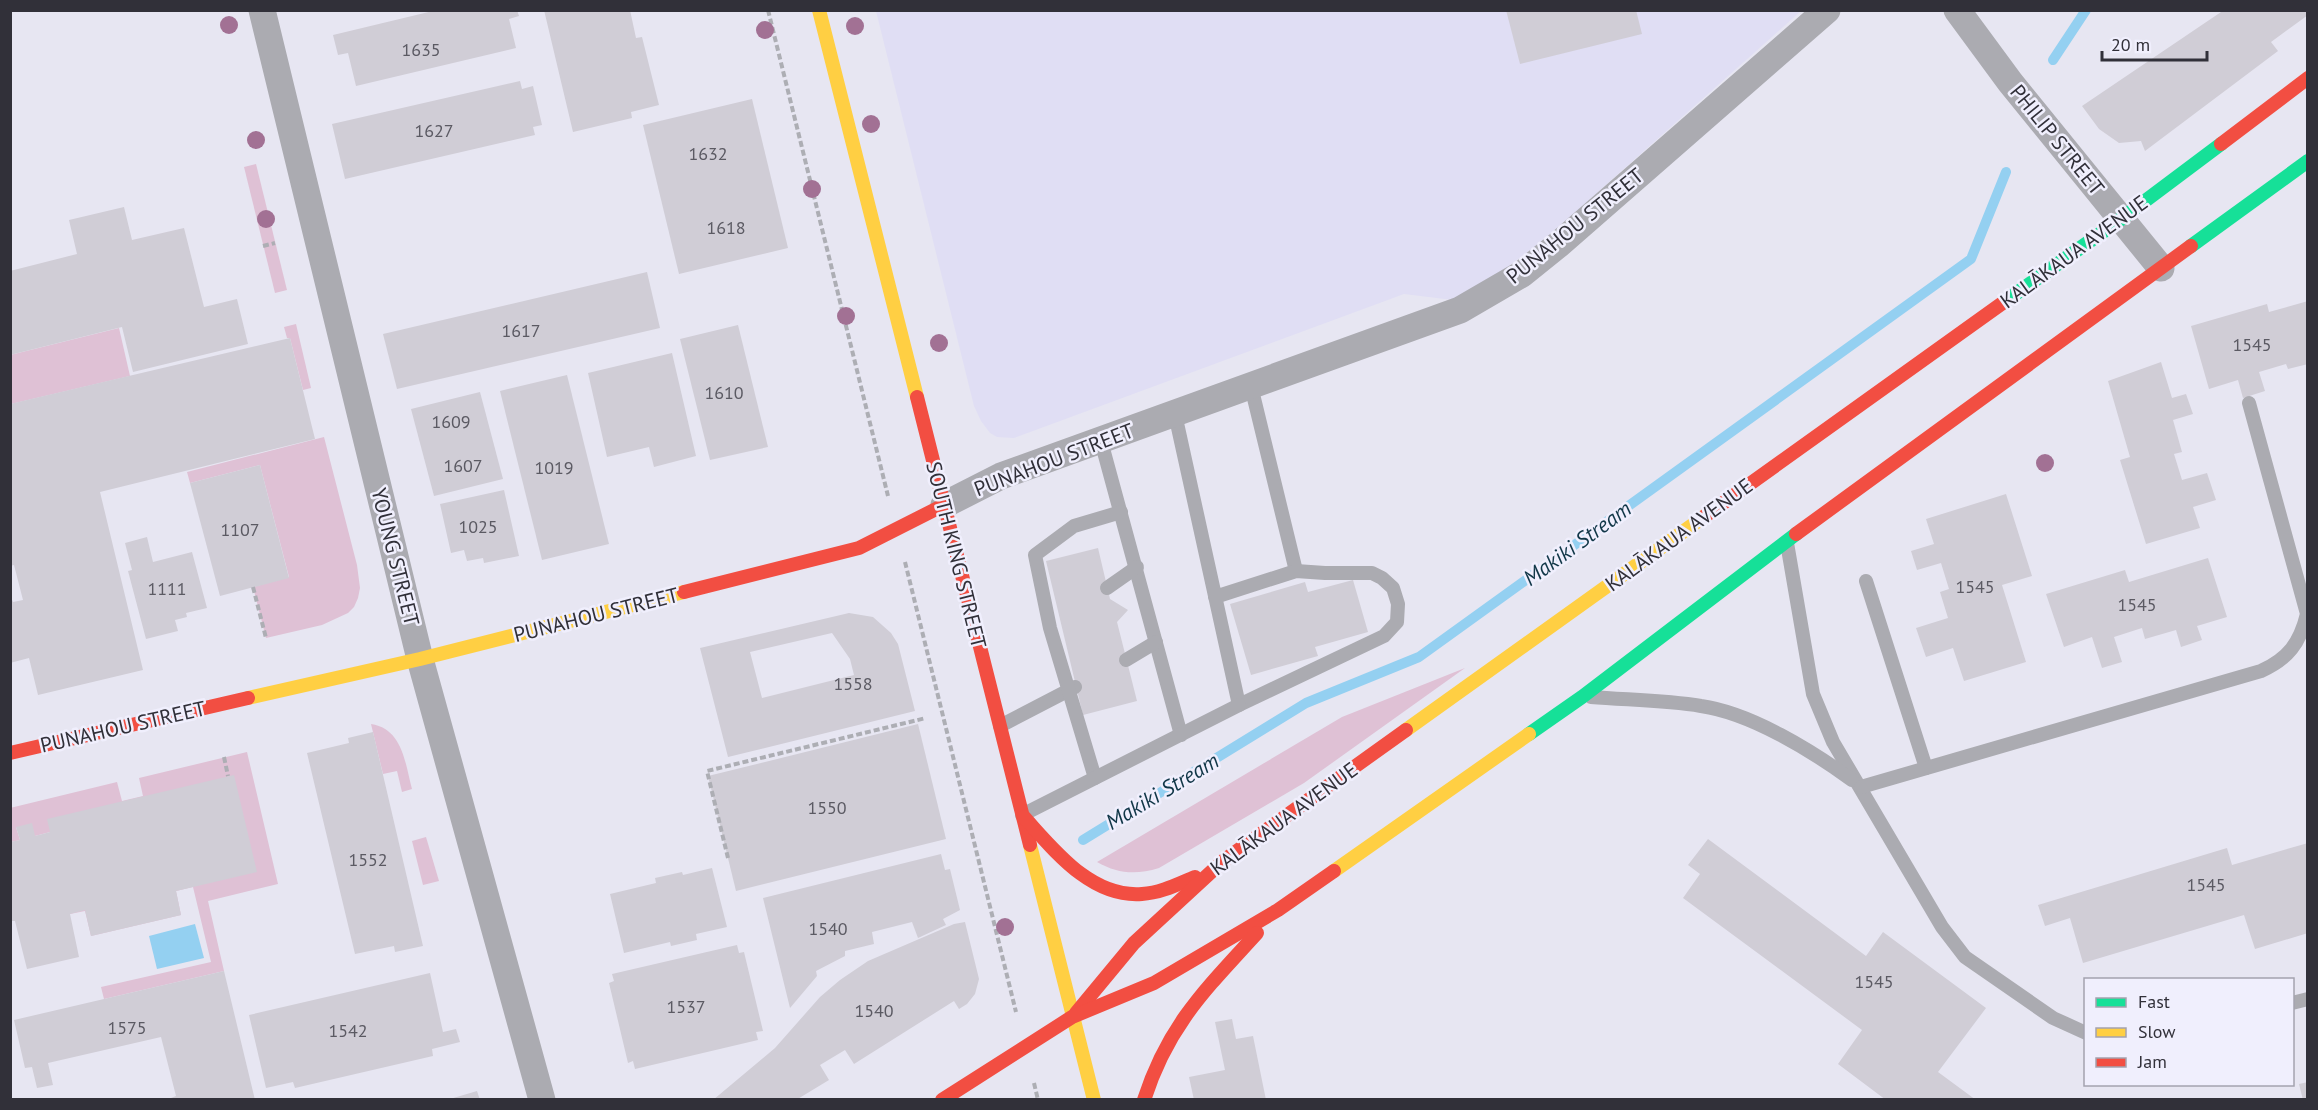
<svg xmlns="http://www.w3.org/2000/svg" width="2318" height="1110" font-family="'PT Sans',sans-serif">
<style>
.built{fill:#e0def4}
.green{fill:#dfc1d5}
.water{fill:#94d0f1}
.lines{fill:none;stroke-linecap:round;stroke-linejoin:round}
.stream{stroke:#94d0f1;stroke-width:10}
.building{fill:#d0cdd6;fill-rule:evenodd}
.path{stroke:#adaeb4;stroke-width:4;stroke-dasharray:6 3;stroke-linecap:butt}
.lane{stroke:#ababb1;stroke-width:14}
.street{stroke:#ababb1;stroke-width:27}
.fast{stroke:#16e098;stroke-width:14}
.slow{stroke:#ffcf43;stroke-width:14}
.jam{stroke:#f24e42;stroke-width:14}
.tree{fill:#a27194}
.labels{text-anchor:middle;stroke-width:5;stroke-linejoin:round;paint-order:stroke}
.number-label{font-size:18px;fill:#5b5a63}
.street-label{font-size:21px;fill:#313039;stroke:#f0effd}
.water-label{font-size:22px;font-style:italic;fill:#113748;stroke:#f0effd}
</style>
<rect width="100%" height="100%" fill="#e7e6f2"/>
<polygon class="built" points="876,11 1801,11 1543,241 1491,279 1453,300 1404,294 1014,438 997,437 990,433 981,421 974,406"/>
<g class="green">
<polygon points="256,164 287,290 275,293 244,167"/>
<polygon points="296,324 311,388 303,390 290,338 287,338 284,327"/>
<polygon points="119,328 130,376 11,404 10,355"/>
<polygon points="324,437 357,565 360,588 358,598 354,607 348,613 322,625 266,638 253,587 289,577 260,465 190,483 187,472"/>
<path d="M1465,668L1304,783L1159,868C1136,875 1118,874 1097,862L1342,717Z"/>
<path d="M371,724C403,729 405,763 412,789L402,792L397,771L383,774Z"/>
<polygon points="247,752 278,884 208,901 224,971 104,999 101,987 211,962 193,887 176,891 181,915 91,936 85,911 70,914 50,832 35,836 16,827 20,840 11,842 10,808 117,782 122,801 143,796 139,778"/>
<polygon points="426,837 439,881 423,885 412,841"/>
</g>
<polygon class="water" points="195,924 204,958 157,969 149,936"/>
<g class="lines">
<g class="stream">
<polyline points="2053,60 2086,10"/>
<polyline points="1083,840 1306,703 1419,657 1971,259 2006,172"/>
</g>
</g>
<g class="building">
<polygon points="437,10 517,10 519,16 509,19 516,48 356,86 348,53 338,55 333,35"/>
<polygon points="544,10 630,10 636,38 642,37 659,105 631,112 632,118 573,132"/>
<polygon points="1506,10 1636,10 1642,34 1520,64"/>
<polygon points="2224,10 2308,10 2308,15 2271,42 2278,51 2145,151 2141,141 2119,143 2099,129 2082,106"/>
<polygon points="520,81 522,89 533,86 542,125 533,127 535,135 345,179 332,124"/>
<polygon points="752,99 788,248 679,274 643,125"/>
<polygon points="124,207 132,240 184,228 204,307 237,299 248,344 133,372 122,327 10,355 10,271 77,254 69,220"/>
<polygon points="647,272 660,328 397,389 383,334"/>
<polygon points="2308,301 2308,364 2288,369 2286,364 2259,372 2265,391 2243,398 2238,380 2209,389 2191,326 2267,304 2269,312"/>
<polygon points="738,325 768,447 710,460 680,339"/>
<polygon points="290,338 315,439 100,492 143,670 38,695 29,658 10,663 10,595 13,602 23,600 14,565 10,566 10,404"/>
<polygon points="672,353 696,456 654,467 649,447 607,457 588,373"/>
<polygon points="2161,362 2172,398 2186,394 2193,414 2173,420 2182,452 2174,454 2182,480 2207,473 2216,500 2193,507 2200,528 2146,544 2120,460 2130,457 2108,381"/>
<polygon points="567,375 609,544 542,560 500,391"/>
<polygon points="480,392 503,479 434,496 411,409"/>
<polygon points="260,465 289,578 220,596 190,483"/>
<polygon points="504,490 519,556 484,563 483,558 467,561 464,550 451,553 440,504"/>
<polygon points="2006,494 2032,576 2002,585 2026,662 1964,681 1953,648 1926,657 1916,628 1948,618 1940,592 1949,589 1941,563 1917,570 1911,551 1934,544 1926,519"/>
<polygon points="147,537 153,562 192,552 207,608 186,613 187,617 175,620 178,631 146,639 128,571 132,570 125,543"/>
<polygon points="1098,548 1110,599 1128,610 1117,622 1137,701 1083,715 1046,561"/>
<polygon points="2208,558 2227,617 2197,626 2202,640 2181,647 2176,630 2145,639 2142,628 2114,637 2122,662 2102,668 2092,637 2064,647 2046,594 2125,570 2129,582"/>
<polygon points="1353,580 1368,632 1315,647 1318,656 1251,675 1230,604 1305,582 1308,592"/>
<path d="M849,613L873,617L891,633L898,644L915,711L728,757L700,648ZM832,633L850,659L854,675L762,698L750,652Z"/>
<polygon points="918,724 946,839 736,891 708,776"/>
<polygon points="373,732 423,946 395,952 394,946 355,954 307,753 349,743 348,738"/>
<polygon points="234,775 257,872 176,891 181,915 91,936 85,910 70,914 79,957 27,969 15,921 10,921 10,842 20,840 16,827 32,823 35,836 50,832 47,819"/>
<polygon points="1708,839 1866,956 1883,932 1986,1008 1938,1072 1976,1100 1886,1100 1838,1064 1862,1030 1683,898 1700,874 1688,865"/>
<polygon points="2308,843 2308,933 2255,949 2244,915 2083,963 2070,918 2045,926 2038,905 2227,848 2232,865"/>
<polygon points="941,854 945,870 950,869 960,910 943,919 946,925 918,938 912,922 872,932 874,944 845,951 845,956 816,971 817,976 790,1008 763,898"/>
<polygon points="712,868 727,927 696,934 697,940 671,946 670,942 624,953 610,894 656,883 655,878 682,872 683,875"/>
<polygon points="965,922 979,979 975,994 967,1004 959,1009 954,1001 854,1064 845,1050 820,1065 829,1080 796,1100 713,1100 775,1048 820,997 840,980 868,961 954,924"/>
<polygon points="737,945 739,953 744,952 763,1031 756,1032 758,1040 635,1069 633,1061 628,1063 609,983 614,981 612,974"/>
<polygon points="224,971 255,1100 166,1100 176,1096 161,1037 48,1063 53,1085 37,1088 32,1067 25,1068 14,1020"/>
<polygon points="430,973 443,1032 456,1029 460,1042 432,1049 433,1056 295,1088 293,1082 266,1088 249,1015"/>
<polygon points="1232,1019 1236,1039 1253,1036 1266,1100 1194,1100 1189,1077 1225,1070 1215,1022"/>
<polygon points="2308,1082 2308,1100 2303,1100 2299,1084"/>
<polygon points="477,1091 480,1100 450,1100 450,1099"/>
</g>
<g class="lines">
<g class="path">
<polyline points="768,10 888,496"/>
<polyline points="263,246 275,243"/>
<polyline points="905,562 1016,1012"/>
<polyline points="253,587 266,638"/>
<polyline points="224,757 228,776"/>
<polyline points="728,858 707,771 926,718"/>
<polyline points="1034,1083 1038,1100"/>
</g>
<g class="lane">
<polyline points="1251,386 1296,571"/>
<polyline points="1175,414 1239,705 1384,636 1397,622 1398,604 1393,588 1382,578 1372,573 1325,573 1296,571 1215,597"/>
<polyline points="1101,441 1181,735"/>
<polyline points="1787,543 1813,694 1833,742 1942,927 1965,957 2053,1018 2086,1033"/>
<polyline points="1866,581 1926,768"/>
<polyline points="1107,588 1137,567"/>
<polyline points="1126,660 1156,642"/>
<path d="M1591,697C1627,700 1665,700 1701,706C1751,713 1812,751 1852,780"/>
<polyline points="1000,726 1075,687"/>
<polyline points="1095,778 1050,628 1035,555 1074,526 1121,512"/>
<path d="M1861,787L2261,671C2288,659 2300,643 2307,614L2249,403"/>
<polyline points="1022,815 1239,705"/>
<polyline points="2292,1003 2308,999"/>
</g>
<g class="street">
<polyline points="262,10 420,659 542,1100"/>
<polyline points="1957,10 2010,82 2161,268"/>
<polyline points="944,505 1001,476 1460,310 1522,274 1558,245 1827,10"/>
</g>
<g class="fast">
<polyline points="2191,246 2308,161"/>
<polyline points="2004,302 2121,219 2221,144"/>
<polyline points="1529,734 1582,697 1796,534"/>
</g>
<g class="slow">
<polyline points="819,10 917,397"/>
<polyline points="248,698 420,659 684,592"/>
<polyline points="1406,730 1705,516"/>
<polyline points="1030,845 1094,1100"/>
<polyline points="1334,871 1529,734"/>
</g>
<g class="jam">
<polyline points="2221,144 2308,78"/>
<polyline points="917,397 1030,845"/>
<polyline points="1705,516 2004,302"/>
<polyline points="1796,534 2191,246"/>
<polyline points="684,592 859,548 944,505"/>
<polyline points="10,753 248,698"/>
<path d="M1024,817C1054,850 1091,898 1142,894C1161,893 1178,884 1195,877"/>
<polyline points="1076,1013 1134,943 1223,861 1406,730"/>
<polyline points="942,1100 1072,1017 1154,983 1278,910 1334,871"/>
<path d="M1144,1100C1168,1025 1206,989 1257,933"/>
</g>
</g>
<g class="tree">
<circle cx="229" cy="25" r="9"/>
<circle cx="855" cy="26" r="9"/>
<circle cx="765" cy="30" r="9"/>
<circle cx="871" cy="124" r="9"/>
<circle cx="256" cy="140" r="9"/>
<circle cx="812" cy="189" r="9"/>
<circle cx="266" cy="219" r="9"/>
<circle cx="846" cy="316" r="9"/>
<circle cx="939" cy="343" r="9"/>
<circle cx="2045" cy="463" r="9"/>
<circle cx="1005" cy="927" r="9"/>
</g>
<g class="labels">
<g class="number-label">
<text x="421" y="56">1635</text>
<text x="434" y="137">1627</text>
<text x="708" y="160">1632</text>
<text x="726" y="234">1618</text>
<text x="521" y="337">1617</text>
<text x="2252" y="351">1545</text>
<text x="724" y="399">1610</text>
<text x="451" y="428">1609</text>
<text x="463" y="472">1607</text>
<text x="554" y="474">1019</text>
<text x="478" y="533">1025</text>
<text x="240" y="536">1107</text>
<text x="1975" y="593">1545</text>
<text x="167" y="595">1111</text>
<text x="2137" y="611">1545</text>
<text x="853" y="690">1558</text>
<text x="827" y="814">1550</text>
<text x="368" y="866">1552</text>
<text x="2206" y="891">1545</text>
<text x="828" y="935">1540</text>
<text x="1874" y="988">1545</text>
<text x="686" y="1013">1537</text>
<text x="874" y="1017">1540</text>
<text x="127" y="1034">1575</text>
<text x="348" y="1037">1542</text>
</g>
<g class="street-label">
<text transform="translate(2057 140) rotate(51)" y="7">PHILIP STREET</text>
<text transform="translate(1575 226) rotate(-39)" y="7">PUNAHOU STREET</text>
<text transform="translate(2074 252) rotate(-36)" y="7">KALĀKAUA AVENUE</text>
<text transform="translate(1054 460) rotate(-21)" y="7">PUNAHOU STREET</text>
<text transform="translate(1679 535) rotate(-36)" y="7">KALĀKAUA AVENUE</text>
<text transform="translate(956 555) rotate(76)" y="7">SOUTH KING STREET</text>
<text transform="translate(395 557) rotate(76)" y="7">YOUNG STREET</text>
<text transform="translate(596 615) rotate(-14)" y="7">PUNAHOU STREET</text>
<text transform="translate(123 727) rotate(-13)" y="7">PUNAHOU STREET</text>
<text transform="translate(1284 819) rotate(-36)" y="7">KALĀKAUA AVENUE</text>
</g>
<g class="water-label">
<text transform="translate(1577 543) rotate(-36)" y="8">Makiki Stream</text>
<text transform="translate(1162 791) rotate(-31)" y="8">Makiki Stream</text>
</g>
</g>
<rect width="2318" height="1110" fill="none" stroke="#313039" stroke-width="24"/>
<rect x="2084" y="978" width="210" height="108" fill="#f0effd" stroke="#a4a3af" stroke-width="1.5"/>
<rect x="2096" y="998" width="30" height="9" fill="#16e098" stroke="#a4a3af" stroke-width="1.5"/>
<text x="2138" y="1008" font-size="18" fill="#313039">Fast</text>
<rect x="2096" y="1028" width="30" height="9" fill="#ffcf43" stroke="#a4a3af" stroke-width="1.5"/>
<text x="2138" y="1038" font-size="18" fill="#313039">Slow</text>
<rect x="2096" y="1058" width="30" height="9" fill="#f24e42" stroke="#a4a3af" stroke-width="1.5"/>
<text x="2138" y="1068" font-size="18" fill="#313039">Jam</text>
<path d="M2102 51v9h105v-9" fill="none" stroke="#313039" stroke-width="3"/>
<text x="2111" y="51" font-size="18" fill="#313039" stroke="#f0effd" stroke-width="4.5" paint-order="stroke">20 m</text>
</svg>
